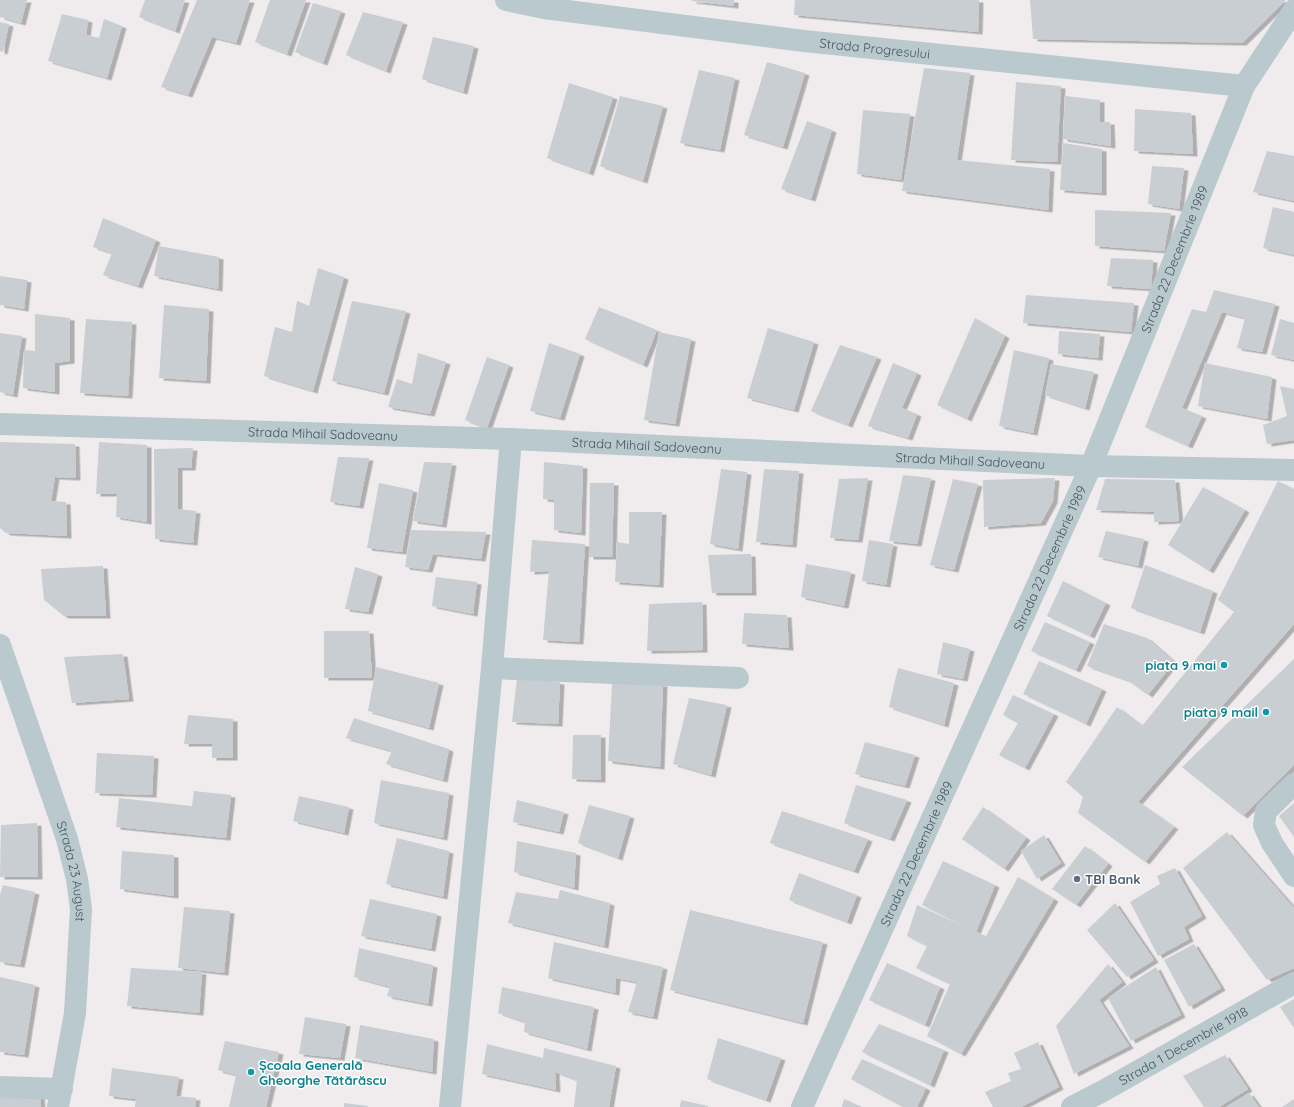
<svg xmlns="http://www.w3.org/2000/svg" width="1294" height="1107" font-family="Quicksand,sans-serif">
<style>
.building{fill:#c8ced2;filter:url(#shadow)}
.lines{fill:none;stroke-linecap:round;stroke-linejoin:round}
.minor{stroke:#b9c9ce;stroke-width:22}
.culture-dot{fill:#0f9aa8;stroke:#fff;stroke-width:1.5}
.service-dot{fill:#5c6f8a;stroke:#fff;stroke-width:1.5}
.labels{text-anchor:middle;stroke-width:3;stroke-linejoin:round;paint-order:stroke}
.street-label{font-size:13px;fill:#43565c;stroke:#fff}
.culture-label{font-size:13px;font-weight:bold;fill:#0d838f;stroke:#fff;text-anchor:end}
.service-label{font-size:13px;font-weight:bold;fill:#4e5e75;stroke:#fff;text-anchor:start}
</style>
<defs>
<filter id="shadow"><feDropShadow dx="4.5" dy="2.5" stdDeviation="0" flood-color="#0004"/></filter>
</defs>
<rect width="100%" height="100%" fill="#f0eced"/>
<g class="building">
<polygon points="0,0 27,0 21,23 0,17"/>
<polygon points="145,0 185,0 175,31 139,17"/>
<polygon points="197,0 250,0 236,43 212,37 188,95 161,87"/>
<polygon points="270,0 306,0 287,54 255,42"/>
<polygon points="692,0 734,0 734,6 692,1"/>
<polygon points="795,0 979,0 978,32 794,15"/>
<polygon points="1030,0 1286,0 1242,43 1033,39"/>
<polygon points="313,3 341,11 323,63 295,52"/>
<polygon points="363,12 403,22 386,71 346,55"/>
<polygon points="62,14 88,20 86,35 99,38 104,19 122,26 107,78 48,61"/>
<polygon points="0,22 9,24 3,52 0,51"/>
<polygon points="433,37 474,46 463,92 422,79"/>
<polygon points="767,62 805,73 783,147 744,135"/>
<polygon points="924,68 970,73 957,160 1050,169 1048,210 902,191"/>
<polygon points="699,70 735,78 720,150 680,143"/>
<polygon points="1016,82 1061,86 1057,162 1011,160"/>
<polygon points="569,83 613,97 589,173 547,158"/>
<polygon points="620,96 663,106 643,181 600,166"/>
<polygon points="1065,96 1100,100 1100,122 1110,122 1111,146 1063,139"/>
<polygon points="1135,109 1191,113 1193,154 1134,151"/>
<polygon points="863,110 910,114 901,180 857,174"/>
<polygon points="807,121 832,130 811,199 781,189"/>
<polygon points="1063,143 1102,149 1102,193 1060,190"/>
<polygon points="1267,151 1294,156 1294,201 1253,192"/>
<polygon points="1152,166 1184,168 1179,209 1148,204"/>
<polygon points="1273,207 1294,212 1294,255 1263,248"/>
<polygon points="1095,210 1171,213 1164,251 1095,246"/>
<polygon points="103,218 156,240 138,286 103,275 112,253 93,247"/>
<polygon points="159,246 219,257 218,289 154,276"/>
<polygon points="1111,258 1153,260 1151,289 1107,286"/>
<polygon points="318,268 344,277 313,391 264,376 275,327 292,332 297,301 309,306"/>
<polygon points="0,276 27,280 24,309 0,305"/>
<polygon points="1214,290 1275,304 1262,352 1237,348 1245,318 1222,312 1182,408 1202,416 1188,446 1145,427 1192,309 1206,312"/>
<polygon points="1026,295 1134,303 1131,332 1023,323"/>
<polygon points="352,301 406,311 384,393 332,381"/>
<polygon points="164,305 209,309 206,381 159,378"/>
<polygon points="599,307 657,330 643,365 585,339"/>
<polygon points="35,314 70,318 70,361 55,363 55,392 23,388 24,350 35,351"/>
<polygon points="975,318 1005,336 967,419 937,405"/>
<polygon points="86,319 132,322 128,396 80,393"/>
<polygon points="1280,319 1294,323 1294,360 1271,355"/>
<polygon points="768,328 814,342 794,410 747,398"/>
<polygon points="1059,331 1100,334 1098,358 1058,354"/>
<polygon points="659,332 691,339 675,424 644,420"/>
<polygon points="0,333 22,336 13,395 0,392"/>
<polygon points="549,343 580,354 560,418 530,411"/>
<polygon points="840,345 877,357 848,425 811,411"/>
<polygon points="1014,350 1049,358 1033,433 999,426"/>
<polygon points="418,353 446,362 430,414 388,407 397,379 412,384"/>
<polygon points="487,357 509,365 487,428 465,420"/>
<polygon points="893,363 917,373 902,408 917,414 908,438 868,426"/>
<polygon points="1205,363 1272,377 1267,419 1198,406"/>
<polygon points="1051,364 1094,372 1085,408 1045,395"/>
<polygon points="1280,386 1294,389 1294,440 1267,444 1263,425 1287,416"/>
<polygon points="0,442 75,444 76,478 55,477 51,501 66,502 67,536 6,533 0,528"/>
<polygon points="99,442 147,445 147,522 116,517 117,494 96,494"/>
<polygon points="193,448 191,468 178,468 178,509 196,511 193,543 155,539 154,449"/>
<polygon points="338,457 369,458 359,506 330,502"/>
<polygon points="424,462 452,463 442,525 413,521"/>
<polygon points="544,462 583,466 581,533 554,530 554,500 543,499"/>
<polygon points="721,469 747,472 738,549 710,544"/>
<polygon points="764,469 799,471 792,545 756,542"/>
<polygon points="903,475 931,478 917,544 889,541"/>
<polygon points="868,478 858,540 830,538 839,479"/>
<polygon points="1055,478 1053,501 1041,523 984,527 983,480"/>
<polygon points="953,479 978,484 954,570 930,565"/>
<polygon points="1105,479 1175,480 1179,521 1154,522 1154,512 1096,510"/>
<polygon points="1278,481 1294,489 1294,624 1138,802 1174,827 1145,862 1078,813 1083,797 1066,782 1117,707 1142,726 1234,612 1218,600"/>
<polygon points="379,483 413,490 402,552 367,548"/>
<polygon points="590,483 614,483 612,557 589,557"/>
<polygon points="1203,487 1245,510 1209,571 1168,545"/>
<polygon points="629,512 662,512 659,585 615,582 617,542 629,544"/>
<polygon points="411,530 486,532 481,559 433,554 428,570 405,567"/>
<polygon points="1106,531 1144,539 1138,566 1098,557"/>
<polygon points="532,540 585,544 579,642 543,640 549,571 530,572"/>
<polygon points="869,540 893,544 886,585 862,581"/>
<polygon points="751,554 752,593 712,593 708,555"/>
<polygon points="806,564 851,572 844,606 801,597"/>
<polygon points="1145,565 1213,591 1200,632 1131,608"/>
<polygon points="103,566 106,616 64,616 44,600 41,569"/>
<polygon points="355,567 378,574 368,612 345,609"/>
<polygon points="436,577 477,582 473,614 432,606"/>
<polygon points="1063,581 1106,603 1090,636 1047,616"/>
<polygon points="702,602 703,650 647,651 649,604"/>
<polygon points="744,613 787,615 789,648 742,644"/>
<polygon points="1045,622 1090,642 1076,670 1031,651"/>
<polygon points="1104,624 1147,638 1174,662 1148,695 1127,680 1087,666"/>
<polygon points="324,631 369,631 372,678 324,678"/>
<polygon points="943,642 970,649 963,679 937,674"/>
<polygon points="123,654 129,699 72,703 64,657"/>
<polygon points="1294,659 1294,765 1243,816 1182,767"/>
<polygon points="1039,661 1102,689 1086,724 1023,694"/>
<polygon points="376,667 439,683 429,728 368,711"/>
<polygon points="898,668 954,683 944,725 889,707"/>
<polygon points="517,678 560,682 558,724 512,722"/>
<polygon points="612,684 663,684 660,767 608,761"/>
<polygon points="1013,695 1054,714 1025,768 999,755 1018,723 1003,715"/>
<polygon points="689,698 727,705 711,775 673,764"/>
<polygon points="188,715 233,719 233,758 212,758 212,744 184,744"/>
<polygon points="354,718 449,749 443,780 386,764 392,751 346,738"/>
<polygon points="573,735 601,735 601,780 572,779"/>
<polygon points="865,742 915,755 905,786 855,774"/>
<polygon points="97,753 154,756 152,795 95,793"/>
<polygon points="381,780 449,793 443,838 374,823"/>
<polygon points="856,785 907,800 890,839 844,823"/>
<polygon points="194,791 231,795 226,838 116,827 119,798 192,806"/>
<polygon points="299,796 349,807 344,833 293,821"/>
<polygon points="517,800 564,812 559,832 513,822"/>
<polygon points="1294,803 1294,837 1279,816"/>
<polygon points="589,805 630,816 618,858 578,843"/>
<polygon points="983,807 1026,838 1004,869 962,839"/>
<polygon points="782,811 868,839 854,871 770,843"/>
<polygon points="37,823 38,877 0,877 1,825"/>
<polygon points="1227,832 1294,908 1294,968 1267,980 1183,868"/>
<polygon points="1044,835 1061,863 1037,879 1021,851"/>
<polygon points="397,838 449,851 443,897 386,884"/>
<polygon points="517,841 576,853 574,888 514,872"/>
<polygon points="1085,846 1108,864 1076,905 1052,889"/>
<polygon points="122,851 174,855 174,896 120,889"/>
<polygon points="943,861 995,885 976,932 986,936 1018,877 1054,899 961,1054 927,1036 950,984 916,968 927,946 907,936 917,905 971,930 922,905"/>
<polygon points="1175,868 1202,916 1184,927 1189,939 1158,956 1130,902 1160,884 1157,876"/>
<polygon points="799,873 857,895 847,922 789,900"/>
<polygon points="3,885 35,892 20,965 0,962 0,895"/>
<polygon points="560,890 610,903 604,946 508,923 516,892 558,899"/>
<polygon points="370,899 437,914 431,949 361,936"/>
<polygon points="1115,903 1154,960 1127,977 1087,930"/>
<polygon points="184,907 230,911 224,973 178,968"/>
<polygon points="690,910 823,942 803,1023 670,990"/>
<polygon points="554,942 663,967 653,1017 628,1012 637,982 616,978 615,993 548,978"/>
<polygon points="1194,944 1221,988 1189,1007 1164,960"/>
<polygon points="359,948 433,965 428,1004 387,996 390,987 354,977"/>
<polygon points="887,963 940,987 925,1025 869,1000"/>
<polygon points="1108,964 1122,982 1099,1000 1129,1046 1074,1074 1056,1026"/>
<polygon points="1156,967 1181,1015 1131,1041 1108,998"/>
<polygon points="131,968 202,972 199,1013 127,1006"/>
<polygon points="0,977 35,985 24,1055 0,1052"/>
<polygon points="502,987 594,1007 587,1049 524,1032 525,1022 498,1013"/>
<polygon points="1294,999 1294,1028 1280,1007"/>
<polygon points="305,1017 346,1024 340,1058 299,1054"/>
<polygon points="879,1024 944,1050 930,1085 862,1052"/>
<polygon points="360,1025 434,1039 432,1072 355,1058"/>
<polygon points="718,1038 781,1058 766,1100 707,1079"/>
<polygon points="225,1041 279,1052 266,1107 229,1107 236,1075 218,1070"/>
<polygon points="1038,1042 1059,1087 1021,1107 993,1107 985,1092 1011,1081 1008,1073 1021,1069 1014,1053"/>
<polygon points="487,1044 543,1058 544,1048 616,1066 609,1107 574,1107 577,1080 555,1072 556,1090 482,1074"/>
<polygon points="1225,1055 1248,1089 1219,1107 1204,1107 1183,1076"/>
<polygon points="862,1059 926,1088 917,1107 903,1107 851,1079"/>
<polygon points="112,1068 179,1077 176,1096 196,1098 195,1107 135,1107 136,1099 109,1096"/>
<polygon points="1249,1093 1259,1107 1226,1107"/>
<polygon points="40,1095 41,1107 0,1107 0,1097"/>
<polygon points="844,1099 862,1107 842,1107"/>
<polygon points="1294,1099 1294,1107 1282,1107"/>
<polygon points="681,1100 708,1106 708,1107 680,1107"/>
<polygon points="344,1103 368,1106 368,1107 344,1107"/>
</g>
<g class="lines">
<g class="minor">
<path id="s1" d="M506,0L544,8L804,41L1244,86"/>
<path id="s2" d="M0,424L511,439L1091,466L1294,470"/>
<path id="s3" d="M0,645L67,839L77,879L81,909L75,1013L58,1107"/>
<polyline points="492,668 738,678"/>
<polyline points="1294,784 1266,811 1264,825 1272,843 1294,876"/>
<polyline points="0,1087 62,1089"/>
<polyline points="450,1107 492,668 511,439"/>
<path id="s4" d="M802,1107L1091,466L1244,86L1294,10"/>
<path id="s5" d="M1072,1107L1103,1091L1294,983"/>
</g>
</g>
<g class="culture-dot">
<circle cx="1224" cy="665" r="4"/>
<circle cx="1266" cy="712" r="4"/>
<circle cx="251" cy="1072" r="4"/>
</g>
<circle class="service-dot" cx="1077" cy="879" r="4"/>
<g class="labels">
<g class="street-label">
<text dy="5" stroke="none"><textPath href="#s1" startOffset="372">Strada Progresului</textPath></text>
<text dy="5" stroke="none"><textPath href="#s4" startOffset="926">Strada 22 Decembrie 1989</textPath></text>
<text dy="5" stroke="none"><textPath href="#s2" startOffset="323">Strada Mihail Sadoveanu</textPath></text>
<text dy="5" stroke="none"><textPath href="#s2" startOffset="647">Strada Mihail Sadoveanu</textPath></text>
<text dy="5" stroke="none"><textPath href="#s2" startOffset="971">Strada Mihail Sadoveanu</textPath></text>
<text dy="5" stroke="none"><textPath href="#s4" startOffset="602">Strada 22 Decembrie 1989</textPath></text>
<text dy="5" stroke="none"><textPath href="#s4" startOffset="278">Strada 22 Decembrie 1989</textPath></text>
<text dy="5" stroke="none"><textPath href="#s3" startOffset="238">Strada 23 August</textPath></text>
<text dy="5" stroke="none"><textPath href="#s5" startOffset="127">Strada 1 Decembrie 1918</textPath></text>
</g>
<g class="culture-label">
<text x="1216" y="670">piata 9 mai</text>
<text x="1258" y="717">piata 9 mail</text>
<text x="259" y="1070" text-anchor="start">Școala Generală<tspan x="259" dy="15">Gheorghe Tătărăscu</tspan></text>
</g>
<g class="service-label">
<text x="1085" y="884">TBI Bank</text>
</g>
</g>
</svg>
